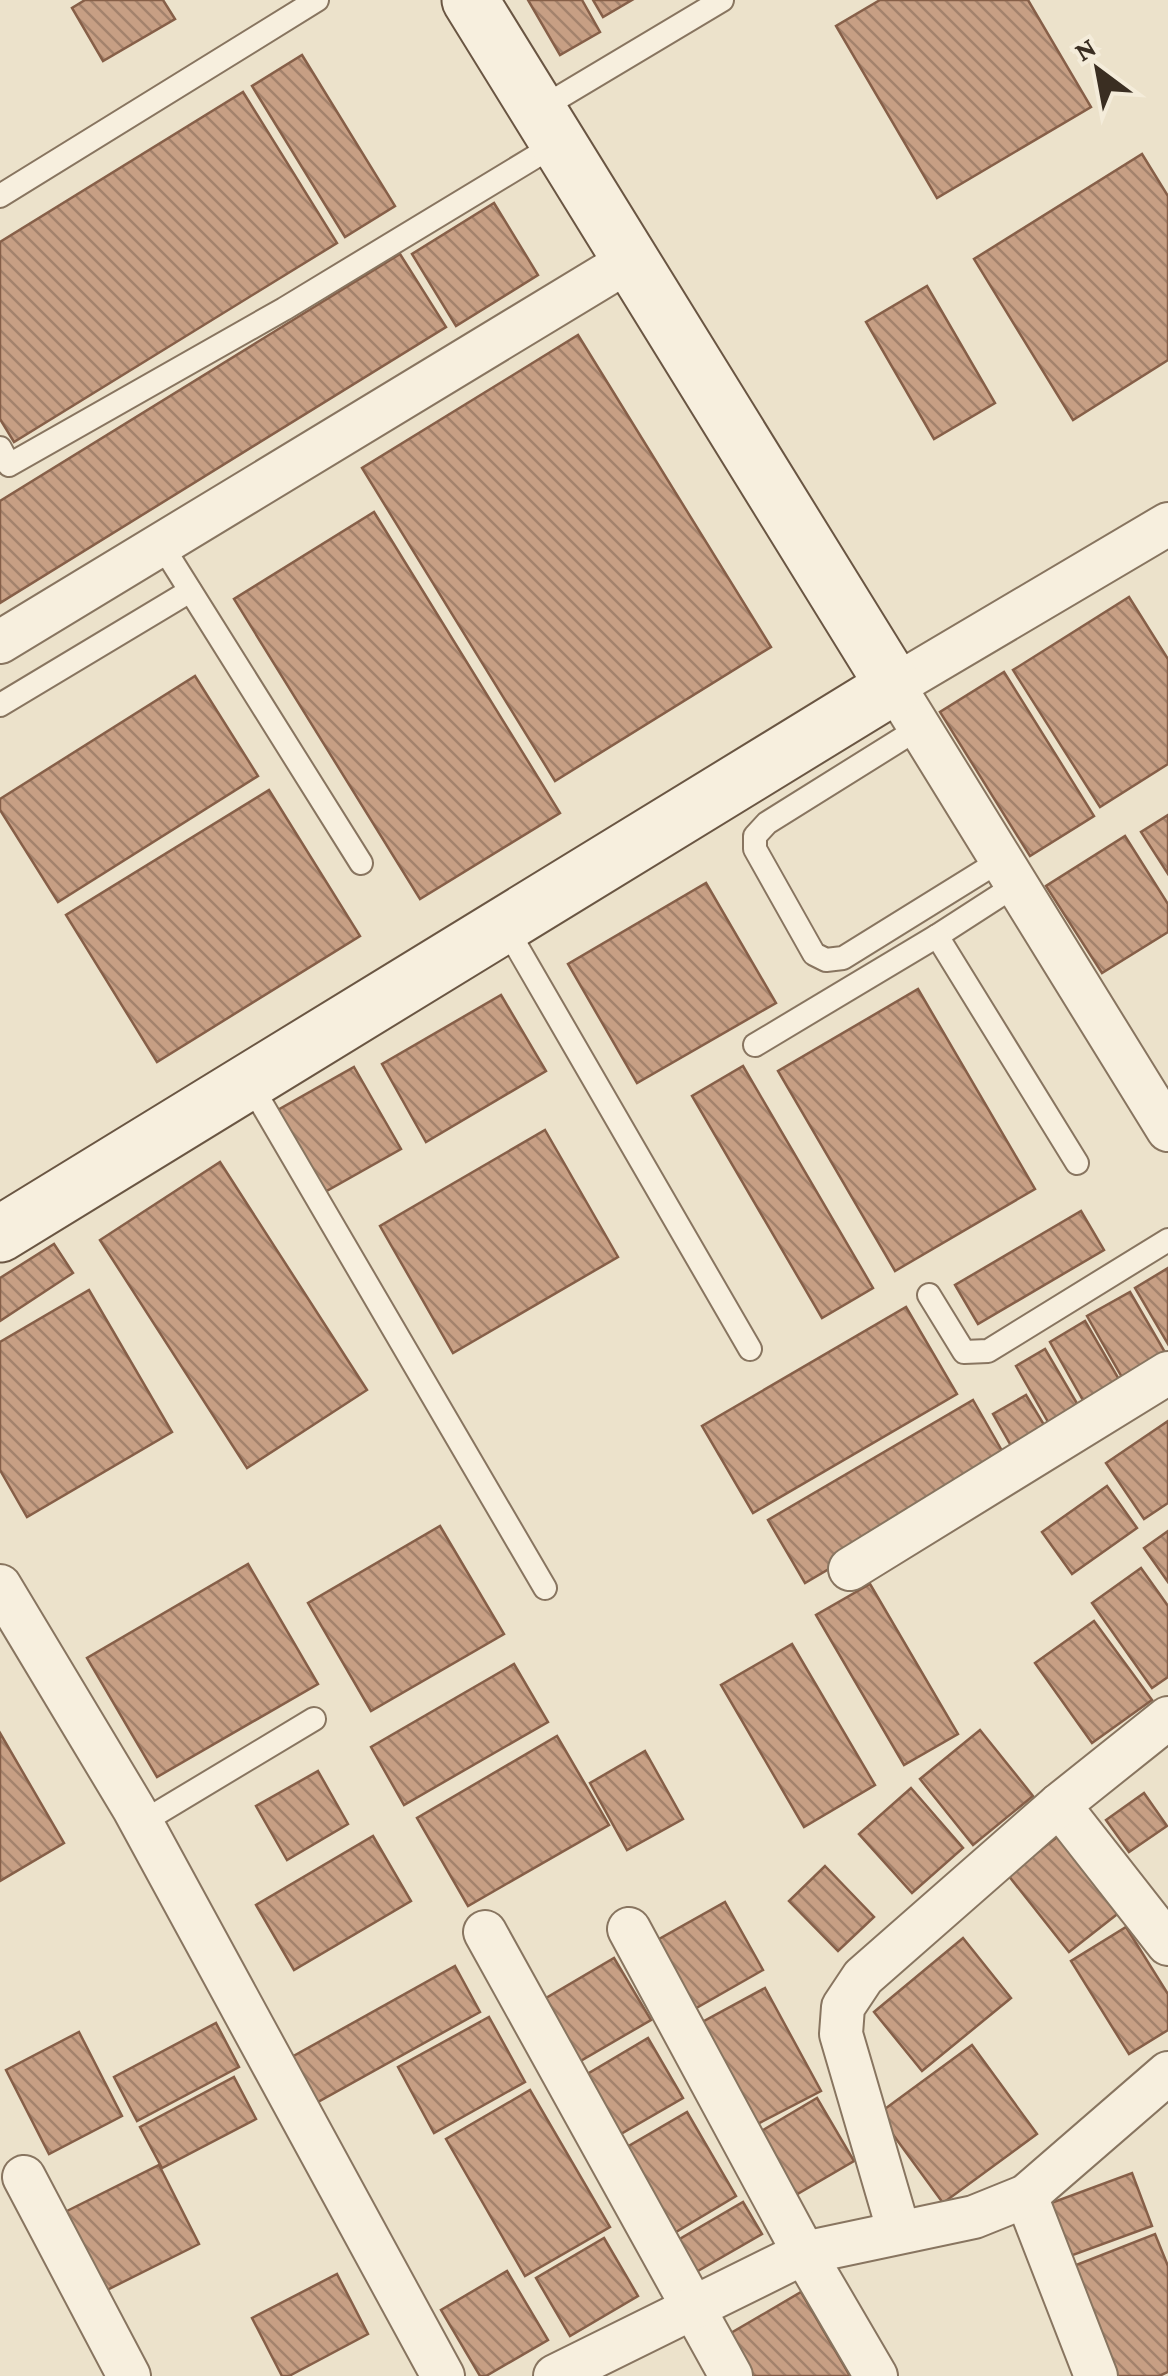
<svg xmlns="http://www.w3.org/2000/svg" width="1168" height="2376" font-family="'Crimson Pro',serif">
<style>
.building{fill:url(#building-back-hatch);stroke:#865f48;stroke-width:2.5}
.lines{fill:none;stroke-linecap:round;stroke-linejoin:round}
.lane-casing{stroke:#887560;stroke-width:26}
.street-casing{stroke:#887560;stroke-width:46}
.secondary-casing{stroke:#6a5643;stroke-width:59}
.lane{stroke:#f7efde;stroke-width:22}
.street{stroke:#f7efde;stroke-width:42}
.secondary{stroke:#f7efde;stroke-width:55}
</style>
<defs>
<pattern id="building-back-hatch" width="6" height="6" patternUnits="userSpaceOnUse" patternTransform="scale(2.5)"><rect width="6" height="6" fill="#c79f84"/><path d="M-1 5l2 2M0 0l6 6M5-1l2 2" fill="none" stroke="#a3826c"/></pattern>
</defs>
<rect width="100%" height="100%" fill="#ece2cb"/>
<g class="building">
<polygon points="85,0 163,0 175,19 103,61 72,8"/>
<polygon points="528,0 582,0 600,32 560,55"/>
<polygon points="593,0 632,0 603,17"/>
<polygon points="880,0 1028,0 1091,107 937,198 836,26"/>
<polygon points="302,55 395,206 345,237 252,86"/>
<polygon points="243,92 337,243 14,442 0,419 0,242"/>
<polygon points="1142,154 1168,196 1168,360 1073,420 974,259"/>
<polygon points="494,203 538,275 456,326 412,254"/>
<polygon points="400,254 446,327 0,603 0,501"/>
<polygon points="927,286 995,403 934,439 866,322"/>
<polygon points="578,335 771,647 555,781 362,468"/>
<polygon points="374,512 560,813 420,899 234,599"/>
<polygon points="1129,597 1168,659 1168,764 1100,807 1013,670"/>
<polygon points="1004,672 1094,816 1030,856 940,712"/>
<polygon points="195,676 258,776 58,902 0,810 0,799"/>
<polygon points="269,790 360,936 157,1062 66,915"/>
<polygon points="1168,815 1168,874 1141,832"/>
<polygon points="1125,836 1168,904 1168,932 1102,973 1046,886"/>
<polygon points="706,883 776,1003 637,1083 568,964"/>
<polygon points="918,989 1035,1189 895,1271 778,1071"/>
<polygon points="501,995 546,1071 426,1142 382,1064"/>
<polygon points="743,1066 873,1288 822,1318 692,1096"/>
<polygon points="354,1067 401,1149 323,1193 276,1111"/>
<polygon points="545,1130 618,1257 453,1353 380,1226"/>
<polygon points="220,1162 367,1390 247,1468 100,1240"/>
<polygon points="1081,1211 1104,1250 978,1324 955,1285"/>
<polygon points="54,1244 73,1273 0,1321 0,1278"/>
<polygon points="1168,1268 1168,1344 1135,1288"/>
<polygon points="89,1290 172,1432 27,1517 0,1470 0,1342"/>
<polygon points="1130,1292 1166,1354 1123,1379 1087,1316"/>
<polygon points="906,1307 957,1394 753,1513 702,1426"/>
<polygon points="1085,1321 1124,1388 1088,1409 1050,1342"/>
<polygon points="1045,1349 1085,1417 1055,1434 1016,1366"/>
<polygon points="1026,1395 1052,1438 1018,1458 993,1414"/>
<polygon points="973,1400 1009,1463 805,1583 768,1520"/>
<polygon points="1168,1421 1168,1503 1144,1519 1106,1463"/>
<polygon points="1107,1486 1137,1528 1072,1574 1042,1532"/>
<polygon points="440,1526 504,1634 371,1711 308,1603"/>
<polygon points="1168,1531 1168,1582 1144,1548"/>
<polygon points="248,1564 318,1684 157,1777 87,1658"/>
<polygon points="1141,1568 1168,1606 1168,1677 1152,1688 1092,1603"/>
<polygon points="870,1584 958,1734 904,1765 816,1615"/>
<polygon points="1094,1621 1152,1700 1092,1743 1035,1663"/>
<polygon points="792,1644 875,1785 804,1827 721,1685"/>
<polygon points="514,1664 548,1722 404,1805 371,1747"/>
<polygon points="980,1730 1033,1796 973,1845 920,1779"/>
<polygon points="0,1733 64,1843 0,1881"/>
<polygon points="557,1736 609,1825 468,1906 417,1818"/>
<polygon points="645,1751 683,1819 627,1850 590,1783"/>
<polygon points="318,1771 348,1824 287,1860 256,1806"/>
<polygon points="911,1788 963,1848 912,1893 859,1834"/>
<polygon points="1144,1793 1167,1826 1129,1852 1106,1820"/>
<polygon points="1065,1831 1125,1908 1069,1952 1008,1875"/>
<polygon points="373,1836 411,1901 294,1970 256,1905"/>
<polygon points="825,1866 874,1917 838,1951 789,1901"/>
<polygon points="725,1902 763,1970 691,2011 652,1943"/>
<polygon points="1126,1927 1168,1994 1168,2030 1129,2054 1071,1961"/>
<polygon points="963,1938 1011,1998 922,2071 874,2012"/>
<polygon points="614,1958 651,2020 577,2063 541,2001"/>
<polygon points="455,1966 480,2012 307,2108 281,2063"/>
<polygon points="765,1988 821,2091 748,2129 693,2027"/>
<polygon points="489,2017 525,2082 434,2133 398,2067"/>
<polygon points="216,2023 239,2067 137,2121 114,2077"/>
<polygon points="79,2032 122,2116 49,2154 6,2070"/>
<polygon points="648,2038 683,2098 619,2135 584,2076"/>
<polygon points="972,2045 1037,2134 943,2203 878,2114"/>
<polygon points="234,2077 256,2119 162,2168 140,2127"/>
<polygon points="530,2090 610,2227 525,2276 446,2139"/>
<polygon points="817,2098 854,2161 794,2196 758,2133"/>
<polygon points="687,2112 736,2196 676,2232 627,2147"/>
<polygon points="159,2165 199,2244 103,2292 63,2213"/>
<polygon points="1132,2173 1152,2226 1062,2259 1043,2206"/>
<polygon points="743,2202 762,2234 696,2272 678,2240"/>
<polygon points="1155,2234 1168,2266 1168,2372 1159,2376 1108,2376 1066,2269"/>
<polygon points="604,2238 638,2296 570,2336 536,2278"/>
<polygon points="507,2271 548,2340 486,2376 480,2376 441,2310"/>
<polygon points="337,2274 368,2334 289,2376 282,2376 252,2318"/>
<polygon points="801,2292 850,2376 740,2376 719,2340"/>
</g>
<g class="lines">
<defs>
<g id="lane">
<polyline points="538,110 722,0"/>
<polyline points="0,196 317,0"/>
<polyline points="0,448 9,465 284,309 558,143"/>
<polyline points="161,544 361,863"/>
<polyline points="0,705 190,591"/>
<polyline points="919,728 767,823 755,836 755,849 814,954 826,960 843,958 1001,860"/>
<polyline points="1016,885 937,936 1077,1163"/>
<polyline points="505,926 750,1349"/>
<polyline points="755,1045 937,936"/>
<polyline points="249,1082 545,1588"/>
<polyline points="929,1295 964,1352 988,1351 1168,1240"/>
<polyline points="141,1823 314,1719"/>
</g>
<g id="street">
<polyline points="1168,524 894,686 1168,1130"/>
<polyline points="0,642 630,260"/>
<polyline points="850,1569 1168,1373"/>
<polyline points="0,1586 134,1809 443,2376"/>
<polyline points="1059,1805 1168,1944"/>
<polyline points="629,1929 804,2253 876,2376"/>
<polyline points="485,1932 731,2376"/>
<polyline points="24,2177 129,2376"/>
<polyline points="1026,2196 1096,2376"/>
<polyline points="899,2232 841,2034 843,2007 863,1977 1059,1805 1168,1718"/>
<polyline points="555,2376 804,2253 974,2217 1026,2196 1168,2073"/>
</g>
<polyline id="secondary" points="0,1234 894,686 470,0"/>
</defs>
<use href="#lane" class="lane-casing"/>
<use href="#street" class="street-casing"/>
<use href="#secondary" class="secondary-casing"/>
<use href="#lane" class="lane"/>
<use href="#street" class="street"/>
<use href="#secondary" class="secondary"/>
</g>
<g transform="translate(1098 70) rotate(328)" stroke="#f4ecda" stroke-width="8" paint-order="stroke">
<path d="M0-8L18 38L0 25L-18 38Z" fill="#3a2e22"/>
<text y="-15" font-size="28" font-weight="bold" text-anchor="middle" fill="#3a2e22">N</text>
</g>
</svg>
